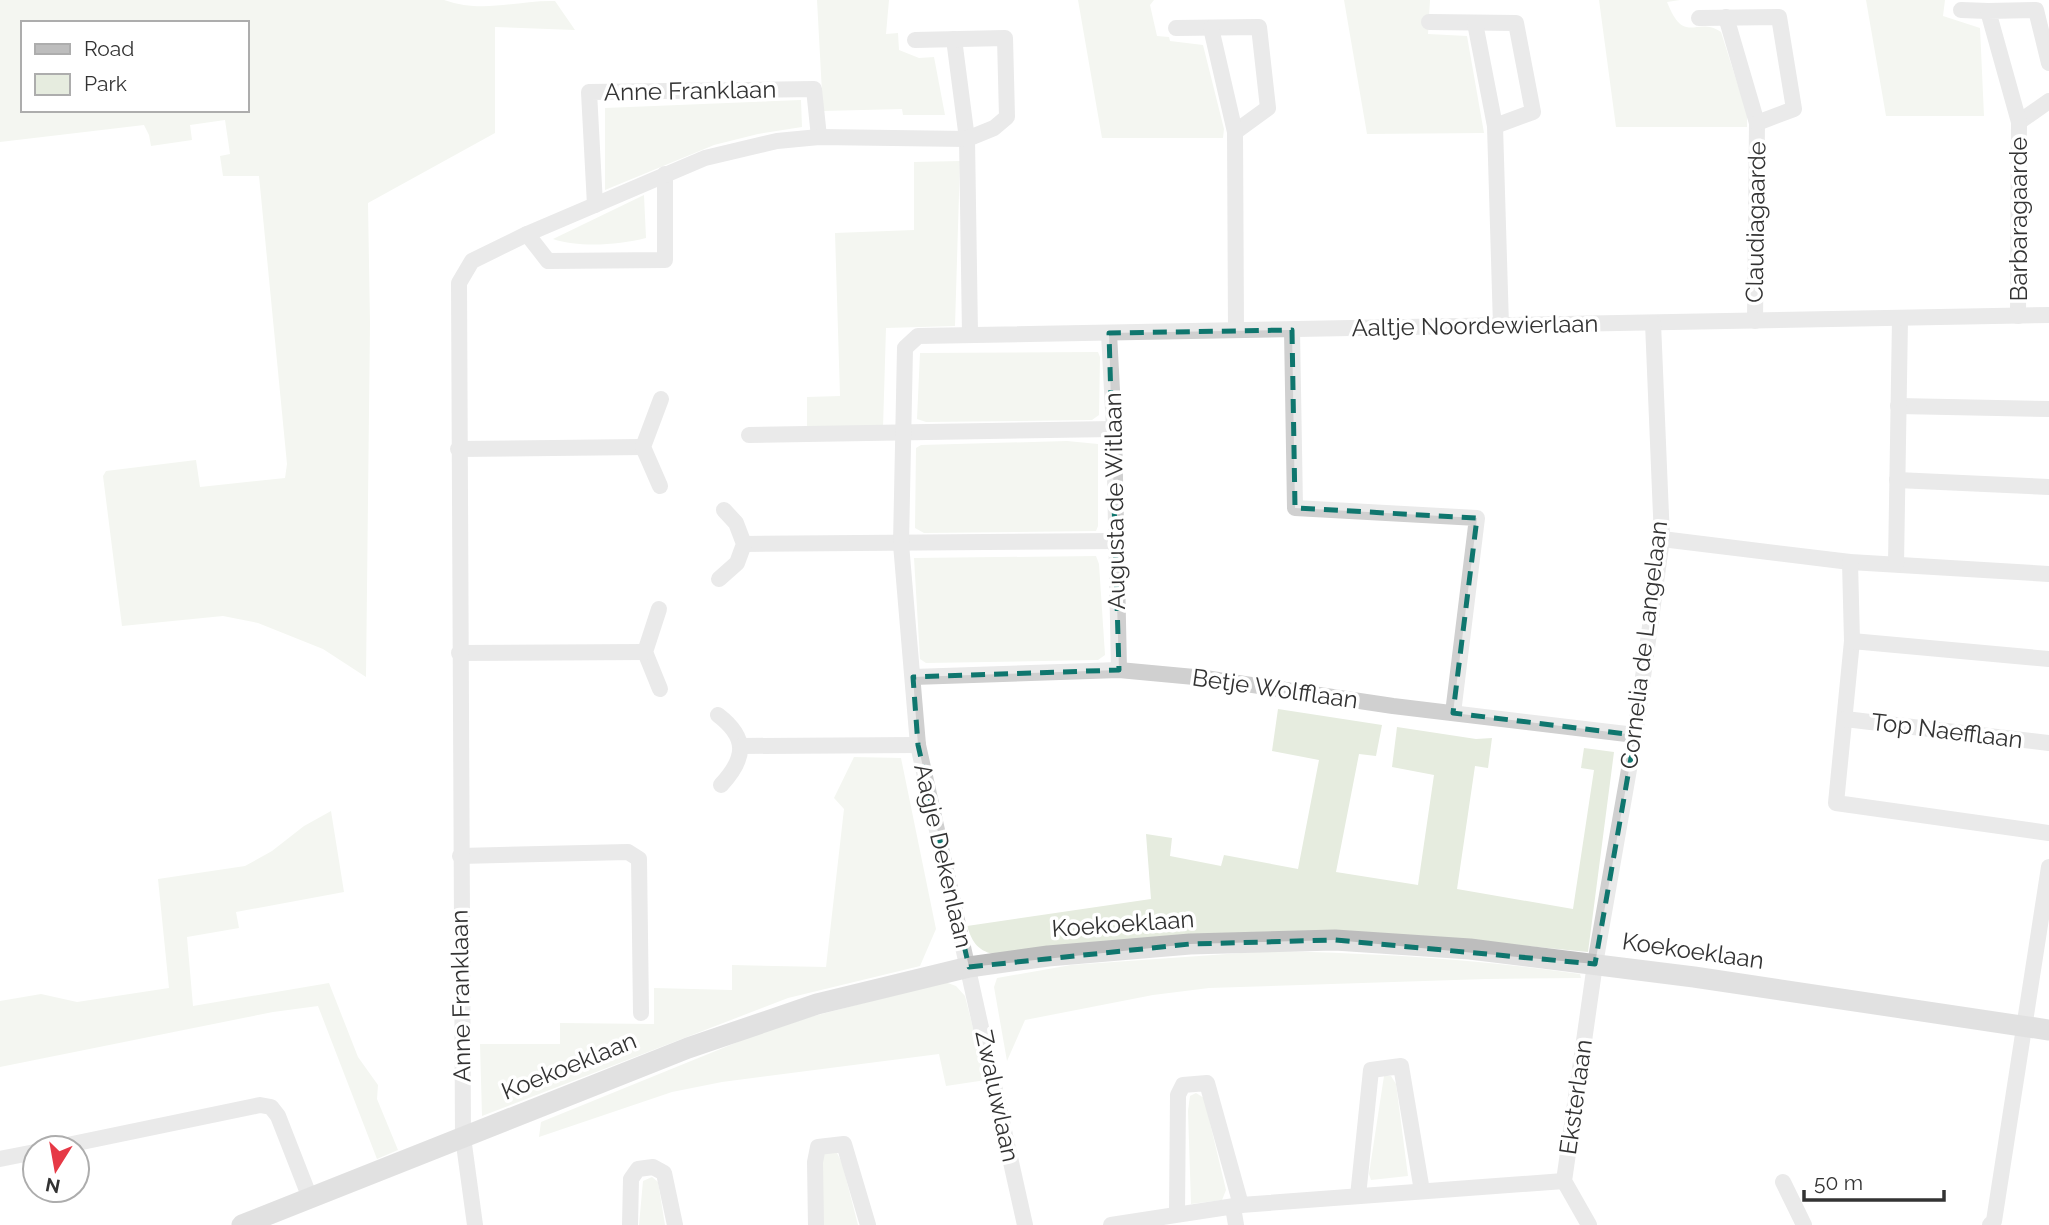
<svg xmlns="http://www.w3.org/2000/svg" width="2049" height="1225" font-family="Raleway,sans-serif">
<style>
.green{fill:#e6ecdf;fill-rule:evenodd}
.lines{fill:none;stroke-linecap:round;stroke-linejoin:round}
.street{stroke:#d0d0d0;stroke-width:16}
.secondary{stroke:#bdbdbd;stroke-width:21}
.marked{fill:none;stroke:#0f766e;stroke-width:5;stroke-dasharray:14 9;stroke-linejoin:round}
.labels{text-anchor:middle;stroke-width:7;stroke-linejoin:round;paint-order:stroke}
.street-label{font-size:24px;fill:#333;stroke:#fff}
</style>
<rect width="100%" height="100%" fill="#fff"/>
<g class="green">
<path d="M0,0H444C484,14 517,0 555,1L575,30L495,27V133L368,203L370,323L366,677L323,649L258,623L223,616L122,626L103,476L106,471L196,460L200,487L285,478L287,464L259,176H223L220,156L230,154L225,120L190,125L192,140L151,146L149,135L144,125L0,142ZM23,23H247V110H23Z"/>
<polygon points="817,0 889,0 886,34 898,33 899,50 919,58 934,57 945,115 903,115 902,109 823,111"/>
<polygon points="1078,0 1154,0 1150,5 1157,36 1169,37 1170,41 1203,45 1224,129 1223,138 1102,138"/>
<polygon points="1344,0 1430,0 1428,34 1467,36 1484,133 1367,134"/>
<path d="M1599,0H1680L1667,2C1685,47 1696,15 1721,32L1747,114V127H1616Z"/>
<polygon points="1866,0 1945,0 1943,16 1980,28 1984,116 1886,116"/>
<polygon points="801,100 802,127 758,134 714,145 605,190 605,108"/>
<polygon points="960,161 955,326 886,328 883,428 807,427 807,397 840,396 835,233 914,230 914,162"/>
<path d="M644,195L646,238C618,245 580,248 553,239Z"/>
<polygon points="1098,352 1100,357 1099,415 1092,420 926,422 917,419 920,353"/>
<polygon points="1067,441 1098,444 1098,526 1096,531 924,533 915,528 916,448 921,445"/>
<polygon points="1096,556 1099,564 1105,655 1098,660 926,663 920,659 914,558"/>
<path d="M1278,709L1382,725L1376,756L1359,754L1336,872L1418,885L1434,775L1392,767L1397,727L1476,739L1492,738L1488,768L1475,766L1457,889L1573,909L1594,770L1581,768L1584,748L1614,752L1588,952L1413,935L997,955C978,951 973,944 967,926L1151,899L1146,834L1172,838L1170,856L1221,866L1224,855L1298,869L1319,760L1272,751Z"/>
<polygon points="854,757 901,758 936,929 920,966 788,998 482,1116 480,1044 560,1044 560,1023 654,1024 654,988 732,990 732,965 826,967 844,809 834,798"/>
<polygon points="331,811 344,892 236,912 239,928 187,937 193,1006 329,983 358,1057 378,1085 377,1099 398,1150 377,1159 318,1006 273,1012 0,1067 0,1001 41,994 77,1002 169,988 158,879 245,866 272,851 304,826"/>
<path d="M1270,951C1374,953 1477,959 1580,974L1581,978L1486,979L1209,988L1153,995L1025,1020L1007,1061L994,987L997,978L1071,965Z"/>
<polygon points="945,982 956,986 965,996 986,1080 946,1086 939,1054 722,1082 672,1092 539,1137 541,1122 750,1037 810,1017"/>
<polygon points="1384,1076 1391,1076 1396,1084 1408,1176 1371,1180 1369,1174"/>
<polygon points="1196,1093 1204,1098 1226,1190 1222,1200 1191,1204 1188,1111 1190,1096"/>
<polygon points="835,1149 842,1163 858,1225 823,1225 821,1159 827,1150"/>
<polygon points="652,1177 658,1182 665,1225 639,1225 643,1181"/>
</g>
<g class="lines">
<g class="street">
<polyline points="1961,10 1988,11"/>
<polyline points="1726,17 1757,123 1755,321"/>
<polyline points="1699,18 1779,17 1794,109 1757,123"/>
<polyline points="1429,22 1516,23 1533,112 1495,126"/>
<polyline points="1475,23 1495,126 1501,326"/>
<polyline points="1176,28 1259,27 1268,108 1235,132"/>
<polyline points="1211,28 1235,132 1236,330"/>
<polyline points="954,39 967,139 970,334"/>
<polyline points="2019,122 2049,101"/>
<polyline points="595,205 589,92 814,89 819,137"/>
<polyline points="527,234 548,261 665,260 665,174"/>
<polyline points="2018,316 2019,122 1988,11 2036,10 2049,63"/>
<polyline points="1292,330 1295,508 1477,518 1453,713"/>
<polyline points="1109,333 1114,429 1119,670"/>
<polyline points="1898,406 2049,409"/>
<polyline points="749,435 1114,429"/>
<polyline points="458,449 643,447"/>
<polyline points="1897,480 2049,487"/>
<polyline points="660,486 643,447 661,399"/>
<polyline points="1662,539 1850,562 2049,574"/>
<polyline points="744,544 1116,541"/>
<polyline points="1850,562 1852,641 1836,803 2049,833"/>
<polyline points="1896,564 1900,319"/>
<polyline points="719,579 737,563 744,544 736,523 724,510"/>
<polyline points="659,609 645,652 660,689"/>
<polyline points="1852,641 2049,659"/>
<polyline points="459,653 645,652"/>
<polyline points="913,677 1119,670 1205,678 1393,706 1635,735"/>
<path d="M718,715C748,738 746,758 721,785"/>
<polyline points="1845,719 2049,743"/>
<polyline points="741,746 918,745"/>
<polyline points="460,856 628,852 639,859 641,1013"/>
<polyline points="53,1148 260,1105 271,1107 278,1116 310,1198"/>
<polyline points="0,1159 35,1152"/>
<polyline points="1783,1182 1804,1225"/>
<polyline points="1358,1196 1371,1070 1401,1066 1422,1191"/>
<polyline points="1233,1207 1236,1225"/>
<polyline points="1177,1214 1178,1095 1183,1085 1207,1083 1241,1205"/>
<polyline points="475,1225 463,1137 459,283 472,261 527,234 705,158 777,141 819,137 967,139 994,128 1007,117 1005,38 915,40"/>
<polyline points="630,1225 631,1179 638,1169 653,1167 664,1173 675,1225"/>
<polyline points="816,1225 815,1162 818,1147 844,1144 868,1225"/>
<polyline points="1025,1225 918,745 901,544 905,348 918,336 2049,315"/>
<polyline points="1111,1225 1241,1205 1564,1181"/>
<polyline points="1589,1225 1564,1181 1595,964 1635,735 1662,539 1653,323"/>
<polyline points="1990,1225 1994,1221 2049,867"/>
</g>
<polyline class="secondary" points="242,1225 688,1048 817,1004 969,967 1048,956 1190,944 1335,940 1470,949 1694,977 2049,1030"/>
</g>
<path d="M0 0H2049V1225H0ZM1292,330L1295,508L1477,518L1453,713L1635,735L1595,964L1335,940L1190,944L969,967L918,745L913,677L1119,670L1109,333Z" fill="#fff" fill-opacity=".55" fill-rule="evenodd"/>
<path class="marked" d="M1292,330L1295,508L1477,518L1453,713L1635,735L1595,964L1335,940L1190,944L969,967L918,745L913,677L1119,670L1109,333Z"/>
<g class="labels">
<g class="street-label">
<text transform="translate(690 91) rotate(-1)" y="8">Anne Franklaan</text>
<text transform="translate(2019 219) rotate(-90)" y="8">Barbaragaarde</text>
<text transform="translate(1756 222) rotate(-89)" y="8">Claudiagaarde</text>
<text transform="translate(1475 326) rotate(-1)" y="8">Aaltje Noordewierlaan</text>
<text transform="translate(1115 501) rotate(-91)" y="8">Augusta de Witlaan</text>
<text transform="translate(1644 645) rotate(-83)" y="8">Cornelia de Langelaan</text>
<text transform="translate(1275 689) rotate(8)" y="8">Betje Wolfflaan</text>
<text transform="translate(1947 731) rotate(7)" y="8">Top Naefflaan</text>
<text transform="translate(943 856) rotate(77)" y="8">Aagje Dekenlaan</text>
<text transform="translate(1123 924) rotate(-4)" y="8">Koekoeklaan</text>
<text transform="translate(1693 951) rotate(8)" y="8">Koekoeklaan</text>
<text transform="translate(461 996) rotate(-91)" y="8">Anne Franklaan</text>
<text transform="translate(569 1066) rotate(-22)" y="8">Koekoeklaan</text>
<text transform="translate(997 1096) rotate(78)" y="8">Zwaluwlaan</text>
<text transform="translate(1576 1097) rotate(-82)" y="8">Eksterlaan</text>
</g>
</g>
<rect x="21" y="21" width="228" height="91" fill="#ffffff" stroke="#adadad" stroke-width="2"/>
<rect x="35" y="44" width="35" height="10" fill="#bdbdbd" stroke="#adadad" stroke-width="2"/>
<text x="84" y="56" font-size="21" fill="#333333">Road</text>
<rect x="35" y="74" width="35" height="21" fill="#e6ecdf" stroke="#adadad" stroke-width="2"/>
<text x="84" y="91" font-size="21" fill="#333333">Park</text>
<g transform="translate(56 1169) rotate(191)"><circle r="33" fill="#ffffff" stroke="#adadad" stroke-width="2"/>
<path d="M0-5L12 26L0 18L-12 26Z" fill="#e63946"/>
<text y="-10" font-size="19" font-weight="bold" text-anchor="middle" fill="#333333">N</text>
</g>
<path d="M1804 1190v10h140v-10" fill="none" stroke="#333333" stroke-width="3.5"/>
<text x="1814" y="1190" font-size="21" fill="#333333" stroke="#ffffff" stroke-width="5" paint-order="stroke">50 m</text>
</svg>
